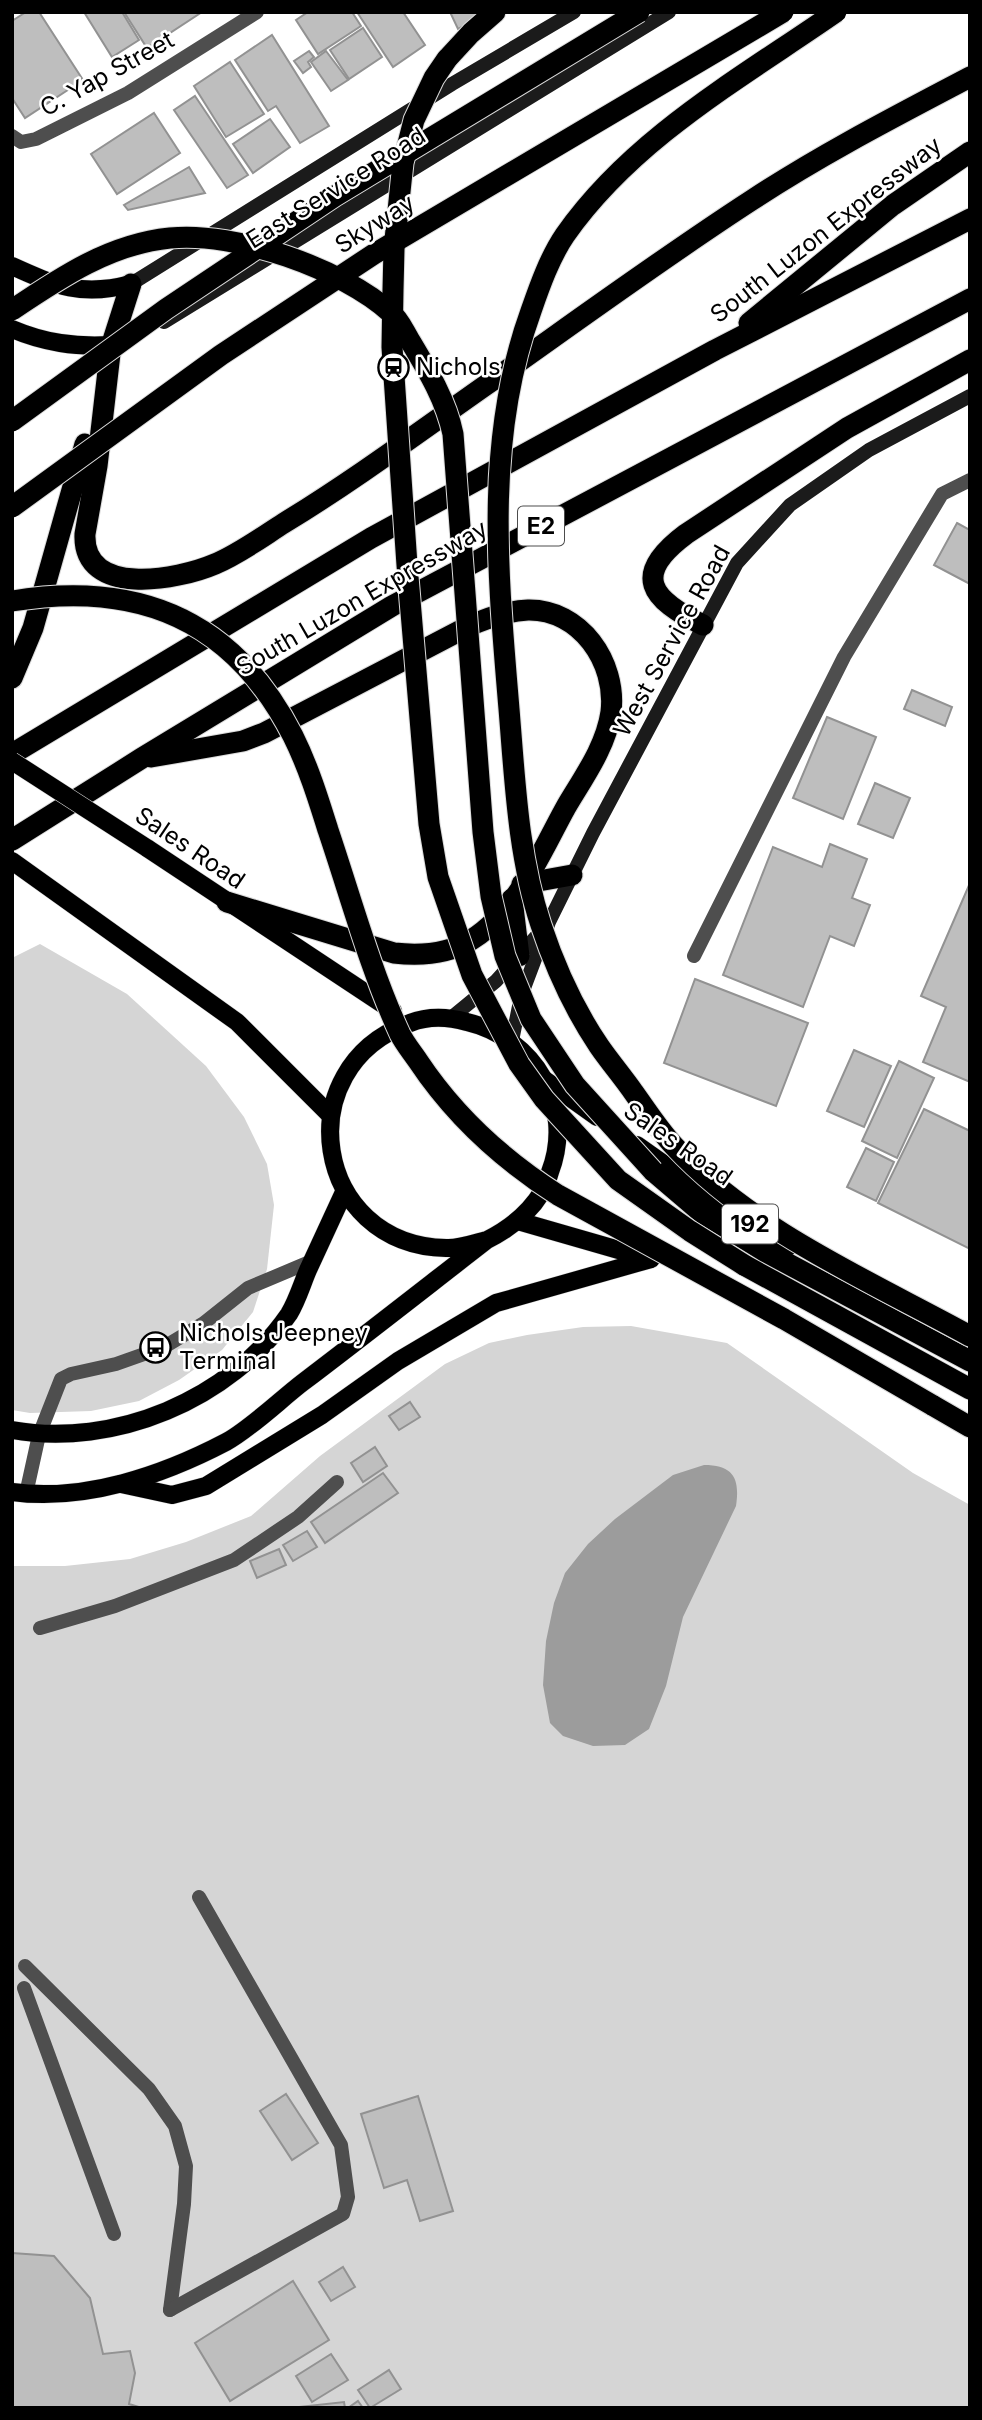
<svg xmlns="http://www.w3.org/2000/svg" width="982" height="2420" font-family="Inter,sans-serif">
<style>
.green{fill:#d5d5d5}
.water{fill:#9c9c9c}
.building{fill:#bebebe;stroke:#929292;stroke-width:2}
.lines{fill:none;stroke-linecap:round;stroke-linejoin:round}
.primary-casing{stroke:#dbdbdb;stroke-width:19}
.highway-casing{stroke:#dbdbdb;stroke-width:23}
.lane{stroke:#4e4e4e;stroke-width:14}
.street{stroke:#4e4e4e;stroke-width:14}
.secondary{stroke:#1b1b1b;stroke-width:14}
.primary{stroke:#000;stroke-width:18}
.highway{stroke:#000;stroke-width:21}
.primary-bridge-casing{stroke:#dbdbdb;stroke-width:19;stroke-linecap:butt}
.highway-bridge-casing{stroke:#dbdbdb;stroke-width:23;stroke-linecap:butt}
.primary-bridge{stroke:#000;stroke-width:18}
.highway-bridge{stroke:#000;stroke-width:21}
.labels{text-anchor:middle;stroke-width:5;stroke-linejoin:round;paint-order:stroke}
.shield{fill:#fff;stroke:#4c4c4c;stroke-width:2}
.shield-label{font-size:23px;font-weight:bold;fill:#000}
.street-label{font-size:24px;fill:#000;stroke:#fff}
.poi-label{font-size:24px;fill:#000;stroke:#fff;text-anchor:start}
</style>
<rect width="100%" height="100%" fill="#fff"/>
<g class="green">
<polygon points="40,944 127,994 206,1066 244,1117 267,1164 274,1205 267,1269 253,1312 222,1350 179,1380 139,1401 91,1411 30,1413 12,1410 12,958"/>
<polygon points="631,1326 727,1343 913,1473 970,1505 970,2408 12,2408 12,1566 65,1566 130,1559 186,1542 251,1516 320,1456 445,1364 489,1343 527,1335 583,1327"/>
</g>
<path class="water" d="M704,1465C734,1465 740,1479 736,1506L683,1617L666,1686L649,1729L625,1745L593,1746L563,1736L550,1723L543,1685L546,1641L554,1603L565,1573L588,1544L615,1519L673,1475Z"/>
<g class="building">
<polygon points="26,12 39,12 83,80 25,118 12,98 12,21"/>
<polygon points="84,12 122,12 139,40 112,57"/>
<polygon points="124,12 202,12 147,48"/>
<polygon points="308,12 352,12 361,26 318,54 296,20"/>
<polygon points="357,12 403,12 425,45 393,67"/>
<polygon points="450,12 493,12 458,29"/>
<polygon points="363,28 382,57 349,79 330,50"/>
<polygon points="272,35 329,126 300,143 276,106 268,111 235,60"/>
<polygon points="309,51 314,57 308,62 311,67 303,73 294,61"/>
<polygon points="326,51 348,80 331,91 311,62"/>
<polygon points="230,62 264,114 226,137 194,86"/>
<polygon points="195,96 248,175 227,188 174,110"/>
<polygon points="154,113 180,153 117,194 91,154"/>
<polygon points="270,119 290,147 253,173 233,144"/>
<polygon points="189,167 205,193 128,210 124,205"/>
<polygon points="957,523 970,530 970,584 934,565"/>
<polygon points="912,690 952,707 945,726 904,709"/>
<polygon points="827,717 876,737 843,819 793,798"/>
<polygon points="875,783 910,798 893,838 858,824"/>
<polygon points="830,844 867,859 852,898 870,905 854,946 830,936 803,1007 723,975 773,847 822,867"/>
<polygon points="970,883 970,1082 923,1062 946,1007 921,996"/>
<polygon points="695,979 808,1023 776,1106 664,1063"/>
<polygon points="854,1050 891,1066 864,1127 827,1111"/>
<polygon points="899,1061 934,1078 897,1158 862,1141"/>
<polygon points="924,1109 970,1131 970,1249 878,1203"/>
<polygon points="866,1148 894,1162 876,1201 847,1187"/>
<polygon points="410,1402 420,1417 399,1430 389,1416"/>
<polygon points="375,1447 387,1466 363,1482 351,1463"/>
<polygon points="383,1473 398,1493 325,1543 311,1522"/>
<polygon points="307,1531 317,1547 293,1561 283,1545"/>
<polygon points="279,1549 286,1565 257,1578 250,1561"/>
<polygon points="286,2094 318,2143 292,2160 260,2111"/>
<polygon points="418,2096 453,2211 420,2221 407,2180 384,2188 361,2114"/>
<polygon points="12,2253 54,2256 90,2298 103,2354 130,2351 135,2373 129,2404 142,2408 12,2408"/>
<polygon points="343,2267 355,2287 331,2301 319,2282"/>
<polygon points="293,2281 329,2340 230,2401 195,2343"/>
<polygon points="331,2354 348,2380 312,2402 296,2376"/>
<polygon points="389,2370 401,2389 370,2408 358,2390"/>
<polygon points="358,2401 363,2408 348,2408"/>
<polygon points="344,2402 345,2408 290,2408"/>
</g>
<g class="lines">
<defs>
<g id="primary">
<path d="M12,266C56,286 82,297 131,284"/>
<path d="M12,329C45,343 75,347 111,345"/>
<polyline points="147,848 393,1011"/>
<polyline points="12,861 237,1022 330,1115"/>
<polyline points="545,1080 597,1117"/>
<polyline points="637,1145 763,1234 788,1247"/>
<polyline points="518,1221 650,1259"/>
<path d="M12,1430C114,1448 230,1400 289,1314C297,1301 302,1284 308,1270C320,1244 332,1218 344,1192"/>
<polyline points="121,1484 172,1495 206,1486 322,1415 398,1361 496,1303 651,1259"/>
<path d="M12,1492C85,1502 163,1475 226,1442C250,1429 280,1400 302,1383C364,1336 425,1288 487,1240C509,1229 529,1213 542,1192C546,1186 548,1179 550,1172C575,1107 535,1038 467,1022C449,1017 428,1016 410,1023C286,1067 313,1245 446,1248C459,1249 474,1243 487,1240"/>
</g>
<g id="highway">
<polyline points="447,59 471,33 495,12"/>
<polyline points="749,323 893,205 970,152"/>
<path d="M111,345L97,466L85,534C82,598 178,580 215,564C239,554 262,537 284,523C353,481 419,432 486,385C574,323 661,259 752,200C822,154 896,116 970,77"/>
<polyline points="108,356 131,284"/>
<path d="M703,625C650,599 631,575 686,534L847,428L970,360"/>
<polyline points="12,678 33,628 85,444"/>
<polyline points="12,754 371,538 715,350 970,219"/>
<path d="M151,757L243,741L264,733L467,627C487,618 506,611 528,610C580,609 617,662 611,712C606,747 583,778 566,807C541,852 517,912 471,940C448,954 420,956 394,953L227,902"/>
<polyline points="12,840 142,758 392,606 970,299"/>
<polyline points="522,884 572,875"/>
<polyline points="512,899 519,956"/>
<polyline points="653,1171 701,1212 766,1252 970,1361"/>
<polyline points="744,1265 970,1389"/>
<polyline points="932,1405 970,1427"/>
</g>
</defs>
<use href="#primary" class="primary-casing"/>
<use href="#highway" class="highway-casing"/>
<g class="lane">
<polyline points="694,956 844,657 942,494 970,480"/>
<polyline points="26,1494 39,1435 61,1379 71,1374 116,1364 164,1347 204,1323 248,1288 312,1261"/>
<polyline points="40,1628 115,1606 234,1560 298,1517 337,1482"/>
<polyline points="25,1966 149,2089 175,2126 186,2166 184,2204 170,2310"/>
<polyline points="24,1988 114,2234"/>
<polyline points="170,2310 343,2214 348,2197 341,2145 199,1897"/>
</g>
<polyline class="street" points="12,136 21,142 36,139 128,93 257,12"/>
<g class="secondary">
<polyline points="131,284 452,84 574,12"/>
<polyline points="164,322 669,12"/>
<polyline points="451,1018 496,981 543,929"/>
<polyline points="512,1041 521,996 549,922 593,833 737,563 790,505 869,450 970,396"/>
</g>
<use href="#primary" class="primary"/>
<use href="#highway" class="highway"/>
<defs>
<polyline id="primary-bridge" points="12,761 147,848"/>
<g id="highway-bridge">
<path d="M836,12C741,78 633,138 565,235C550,257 540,285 531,311C484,440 498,576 509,709C515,781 518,856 541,925C555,967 574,1009 599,1046C610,1062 623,1077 634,1093C647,1111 659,1130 674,1146C753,1231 870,1281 970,1336"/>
<polyline points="447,59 434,78 414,120 403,163 394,249 393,290 392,347 407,565 429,824 438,877 472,975 519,1064 544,1099 618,1180 690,1231 744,1265"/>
<path d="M12,310C61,277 110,244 170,238C235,231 343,269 391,313C399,319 404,331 409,339C427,369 446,400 453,434L483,832L491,896L505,956L531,1019L575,1085L653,1171"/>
<polyline points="12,421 166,309 335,196 639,12"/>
<polyline points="12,507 221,355 374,254 783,12"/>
<path d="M12,601C139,580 234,620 293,736C308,766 318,798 328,830C351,898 370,969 400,1034C405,1044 412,1052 418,1061C454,1115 503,1160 558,1195L784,1319L932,1405"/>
</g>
</defs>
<use href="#primary-bridge" class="primary-bridge-casing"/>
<use href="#highway-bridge" class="highway-bridge-casing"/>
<use href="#primary-bridge" class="primary-bridge"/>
<use href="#highway-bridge" class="highway-bridge"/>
</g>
<defs>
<symbol id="station-ring" viewBox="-11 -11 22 22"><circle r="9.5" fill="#fff" stroke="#000" stroke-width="1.5"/><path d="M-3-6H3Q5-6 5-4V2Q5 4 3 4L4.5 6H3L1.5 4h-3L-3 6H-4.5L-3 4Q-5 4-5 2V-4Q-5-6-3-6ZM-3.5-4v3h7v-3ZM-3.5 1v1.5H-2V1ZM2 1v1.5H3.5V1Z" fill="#000"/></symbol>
<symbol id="bus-ring" viewBox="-11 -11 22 22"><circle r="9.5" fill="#fff" stroke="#000" stroke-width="1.5"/><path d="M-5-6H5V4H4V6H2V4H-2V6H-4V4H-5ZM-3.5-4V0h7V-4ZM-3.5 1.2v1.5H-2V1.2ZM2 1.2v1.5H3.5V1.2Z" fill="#000"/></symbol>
</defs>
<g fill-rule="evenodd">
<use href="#station-ring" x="376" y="350" width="35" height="35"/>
<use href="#bus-ring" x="138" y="1330" width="35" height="35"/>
</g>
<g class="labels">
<g class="shield">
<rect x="518" y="506.5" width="46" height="39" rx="5"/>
<rect x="722" y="1204.5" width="56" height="39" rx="5"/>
</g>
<g class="shield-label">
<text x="541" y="534">E2</text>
<text x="750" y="1232">192</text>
</g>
<g class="street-label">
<text transform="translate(107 74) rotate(-29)" y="8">C. Yap Street</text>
<text transform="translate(336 188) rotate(-32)" y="8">East Service Road</text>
<text transform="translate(375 224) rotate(-32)" y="8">Skyway</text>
<text transform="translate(826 230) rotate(-38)" y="8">South Luzon Expressway</text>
<text transform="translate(362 598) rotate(-30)" y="8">South Luzon Expressway</text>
<text transform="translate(672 641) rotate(-61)" y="8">West Service Road</text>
<text transform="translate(190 848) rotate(34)" y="8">Sales Road</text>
<text transform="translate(678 1144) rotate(35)" y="8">Sales Road</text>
</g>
<g class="poi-label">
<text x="416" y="375">Nichols</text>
<text x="179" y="1341">Nichols Jeepney<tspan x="179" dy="28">Terminal</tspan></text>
</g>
</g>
<rect width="982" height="2420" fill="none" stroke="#000000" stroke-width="28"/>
</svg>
